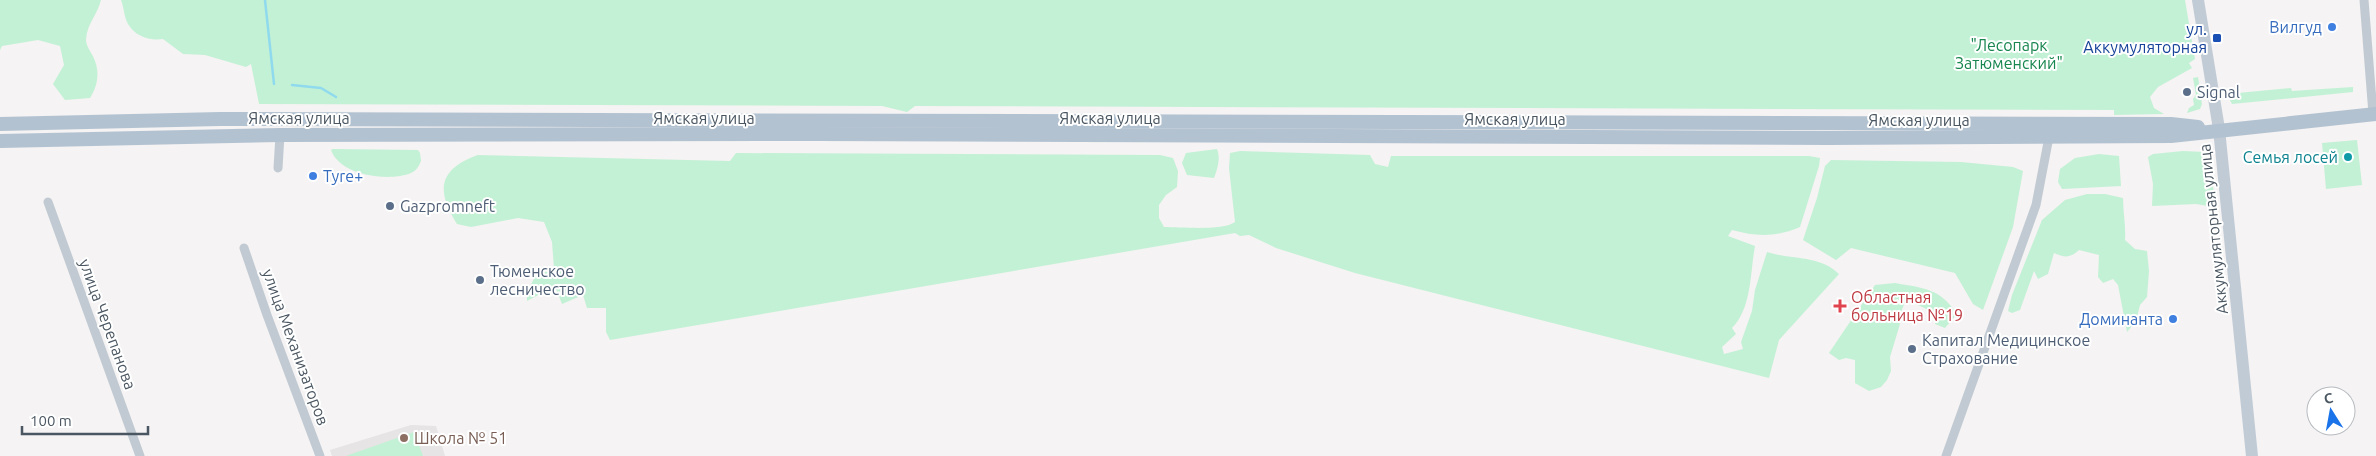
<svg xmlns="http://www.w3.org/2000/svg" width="2376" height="456" font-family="Ubuntu,sans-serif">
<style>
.education{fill:#e6e4e5}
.green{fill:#c3f1d5}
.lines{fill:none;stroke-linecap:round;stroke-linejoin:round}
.stream{stroke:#90daee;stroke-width:2.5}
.street{stroke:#c1cad2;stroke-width:9}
.secondary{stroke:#c1cbd6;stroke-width:12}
.primary{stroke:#b3c2d1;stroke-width:14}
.shop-dot{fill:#3f7fe0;stroke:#fff;stroke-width:2}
.transit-dot{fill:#1a4fb4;stroke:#fff;stroke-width:2}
.service-dot{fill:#5c6f8a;stroke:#fff;stroke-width:2}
.culture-dot{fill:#0f9aa8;stroke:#fff;stroke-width:2}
.health-dot{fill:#e0444e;stroke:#fff;stroke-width:2}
.education-dot{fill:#8d6e63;stroke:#fff;stroke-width:2}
.labels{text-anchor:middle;stroke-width:4;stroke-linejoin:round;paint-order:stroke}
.shop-label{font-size:16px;fill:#366cbe;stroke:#fff;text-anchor:end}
.transit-label{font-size:16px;fill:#164399;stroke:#fff;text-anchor:end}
.park-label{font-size:16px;fill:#17864f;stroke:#fff}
.service-label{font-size:16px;fill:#4e5e75;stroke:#fff;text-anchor:start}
.street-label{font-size:16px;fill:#4a5661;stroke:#fff}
.culture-label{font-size:16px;fill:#0d838f;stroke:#fff;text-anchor:end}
.health-label{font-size:16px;fill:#be3a42;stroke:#fff;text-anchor:start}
.education-label{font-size:16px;fill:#785e54;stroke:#fff;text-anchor:start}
</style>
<rect width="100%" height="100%" fill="#f5f3f3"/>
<polygon class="education" points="411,425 436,426 445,456 332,456 330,450"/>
<g class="green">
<path d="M0,0H101C97,16 87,23 86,40C86,47 93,54 95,61C100,74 97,87 90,98L65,100L53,84L64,65L60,46L38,40L2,46L0,50Z"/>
<path d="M121,0H2185L2195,59L2189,63L2192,68L2158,87L2150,97L2154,108L2164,114L2114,115V110L915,106L907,112L882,106L259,104L251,64L246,67L205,55L183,54L163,39C149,41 135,36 128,24C124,17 124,7 121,0Z"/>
<polygon points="2198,77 2202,104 2200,109 2187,113 2189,108 2194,105 2193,99 2196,95 2193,78"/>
<polygon points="2353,87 2353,92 2232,104 2227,94 2291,88 2292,91"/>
<polygon points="2357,140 2362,185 2326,189 2322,143"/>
<path d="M333,149L418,150L420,153L421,161C419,166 416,171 411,173C390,182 340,176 331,150Z"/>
<path d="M1217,149C1221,158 1217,170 1214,178L1187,175L1182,163L1186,153Z"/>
<path d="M1240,151L1370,155L1375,164L1388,167L1391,156H1809L1820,158L1819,166L1800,227C1777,237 1757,237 1732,230L1728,236L1755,246C1750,272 1752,308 1732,328L1736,334L1722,347L1724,354L1743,349L1741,342L1752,311L1755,290L1767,252C1792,260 1820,255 1839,274L1779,340L1769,378L1355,273L1276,248L1249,235L1240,236L1235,233L610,340L606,332V308H587L583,295L562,304L555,286L527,301V292L536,275L554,269L552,242L544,222L518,218L471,227L457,224C436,191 438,169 478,155L730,161L736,153L1160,155L1173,158L1178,171L1177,187L1166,195L1159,205V218L1164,227C1181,227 1223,231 1235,222L1229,168L1230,153Z"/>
<polygon points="2183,151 2205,152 2218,210 2216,212 2210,213 2208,206 2196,204 2152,206 2153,184 2148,157 2153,154"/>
<polygon points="2099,154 2119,156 2121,186 2062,189 2058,182 2060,169 2075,158"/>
<polygon points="1831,160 1961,162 2013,167 2023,171 2013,227 1983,310 1973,304 1955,273 1851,248 1836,260 1803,240 1817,198 1825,166"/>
<path d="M2087,194H2105L2123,198C2123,212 2126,226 2125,240L2135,249L2147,251L2149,271L2147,297L2140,305L2136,321L2127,332L2118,285L2113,279L2103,283L2098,277L2099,255L2079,250C2070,258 2065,258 2054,253L2048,274L2038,279L2034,271L2020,310L2012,313L2008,311L2012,295L2042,220L2065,200Z"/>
<path d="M1895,283C1923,288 1940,288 1957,314L1945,328L1935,324V315C1926,308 1916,303 1905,302L1899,317L1900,324L1890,357L1891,371L1887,380L1881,387L1869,391L1855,383V360L1846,358L1839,360L1829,353L1875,285Z"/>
<polygon points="414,432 423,456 346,456"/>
</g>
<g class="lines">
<g class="stream">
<polyline points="265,0 274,84"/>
<polyline points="292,85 321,88 336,97"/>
</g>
<g class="street">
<polyline points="2364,0 2373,114"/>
<polyline points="278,168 280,135"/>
<polyline points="48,202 140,456"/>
<polyline points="244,248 267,315 320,456"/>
<polyline points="1946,456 2036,205 2049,137"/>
</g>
<polyline class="secondary" points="2198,0 2219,129 2252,456"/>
<g class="primary">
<polyline points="0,124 220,119 2171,124 2198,127"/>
<polyline points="0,141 280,135 819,134 1828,138 2171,136 2376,114"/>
</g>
</g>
<g class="shop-dot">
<circle cx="2332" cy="27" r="5"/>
<circle cx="313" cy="176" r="5"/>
<circle cx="2173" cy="319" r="5"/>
</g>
<rect class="transit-dot" x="2212" y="33" width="10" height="10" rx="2.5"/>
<g class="service-dot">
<circle cx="2187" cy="92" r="5"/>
<circle cx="390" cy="206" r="5"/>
<circle cx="480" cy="280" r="5"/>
<circle cx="1912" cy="349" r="5"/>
</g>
<circle class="culture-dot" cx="2348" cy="157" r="5"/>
<path class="health-dot" d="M1837.5 298.5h5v5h5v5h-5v5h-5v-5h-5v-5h5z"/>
<circle class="education-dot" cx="404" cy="438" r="5"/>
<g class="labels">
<g class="shop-label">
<text x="2322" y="33">Вилгуд</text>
<text x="323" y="182" text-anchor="start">Tyre+</text>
<text x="2163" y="325">Доминанта</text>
</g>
<g class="transit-label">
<text x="2207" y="35">ул.<tspan x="2207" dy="18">Аккумуляторная</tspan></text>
</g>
<g class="park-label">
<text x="2009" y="51">"Лесопарк<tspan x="2009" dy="18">Затюменский"</tspan></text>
</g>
<g class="service-label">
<text x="2197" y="98">Signal</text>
<text x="400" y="212">Gazpromneft</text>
<text x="490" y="277">Тюменское<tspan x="490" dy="18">лесничество</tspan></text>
<text x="1922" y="346">Капитал Медицинское<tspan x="1922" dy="18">Страхование</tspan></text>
</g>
<g class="street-label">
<text x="299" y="124">Ямская улица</text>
<text x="704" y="124">Ямская улица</text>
<text x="1110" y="124">Ямская улица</text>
<text x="1515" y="125">Ямская улица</text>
<text x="1919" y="126">Ямская улица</text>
<text transform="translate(2213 229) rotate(-96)" y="6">Аккумуляторная улица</text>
<text transform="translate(108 324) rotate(70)" y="6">улица Черепанова</text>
<text transform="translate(296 347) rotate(70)" y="6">улица Механизаторов</text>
</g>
<g class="culture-label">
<text x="2338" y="163">Семья лосей</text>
</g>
<g class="health-label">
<text x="1851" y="303">Областная<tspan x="1851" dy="18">больница №19</tspan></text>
</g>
<g class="education-label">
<text x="414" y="444">Школа № 51</text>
</g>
</g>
<g transform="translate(2331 411) rotate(349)"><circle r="24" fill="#ffffff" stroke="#b7bbc0"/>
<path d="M0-4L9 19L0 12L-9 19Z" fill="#1a73e8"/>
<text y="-8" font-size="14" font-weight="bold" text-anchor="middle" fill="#4a5661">С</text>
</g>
<path d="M22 426v8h126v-8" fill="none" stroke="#4a5661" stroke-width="2.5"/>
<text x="30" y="426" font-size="15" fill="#4a5661" stroke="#ffffff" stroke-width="4" paint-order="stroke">100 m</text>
</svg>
